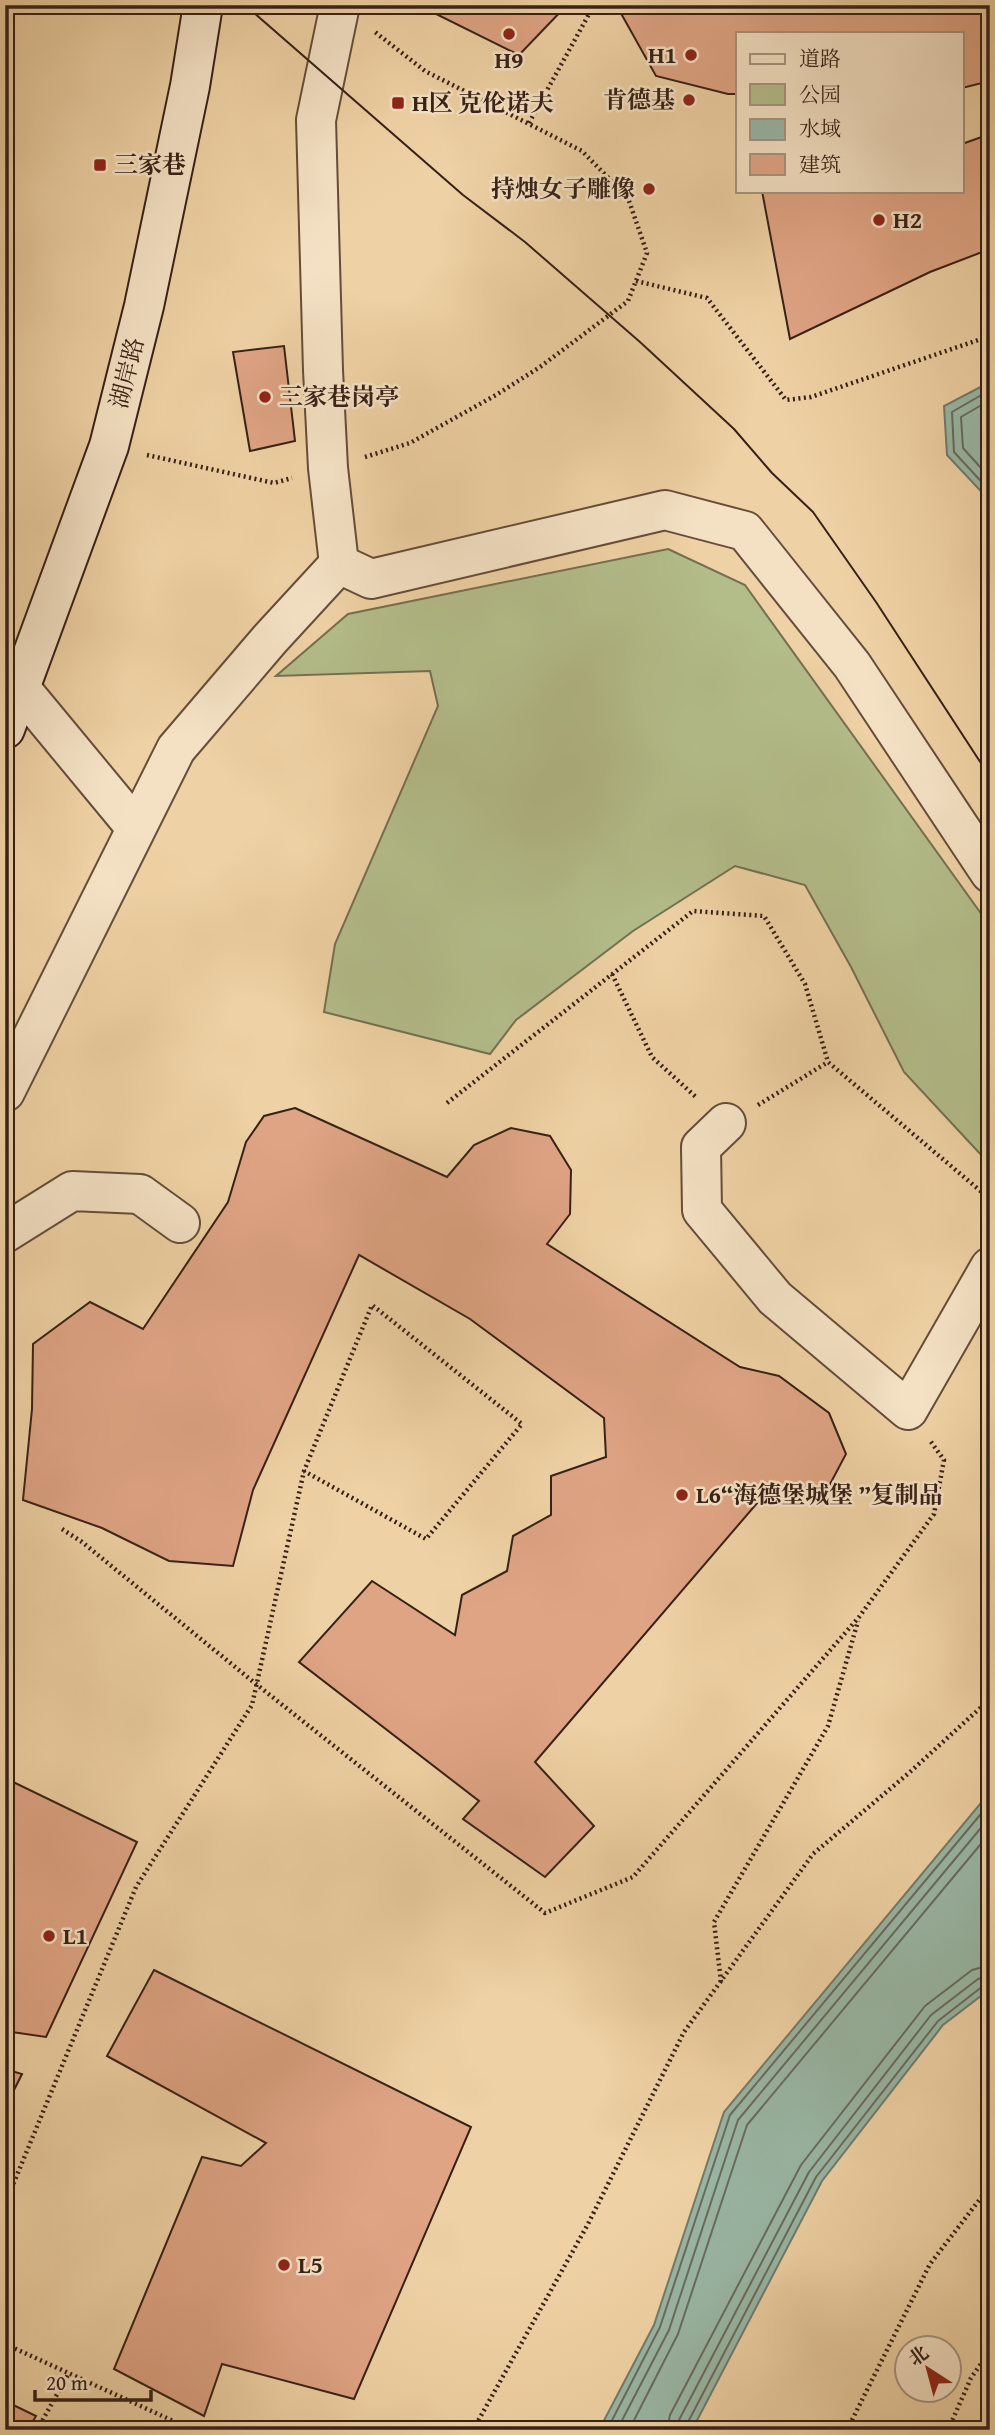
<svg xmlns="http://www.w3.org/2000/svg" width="995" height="2435" font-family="'Gentium Book Plus','Noto Serif SC',serif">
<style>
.green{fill:#b3bd8a;stroke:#756f50;stroke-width:2}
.water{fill:#99b7a5;stroke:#727b6c;stroke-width:2}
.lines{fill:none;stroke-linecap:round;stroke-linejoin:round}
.shore{stroke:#686c5e;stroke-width:2}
.building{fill:#dfa484;stroke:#372117;stroke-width:2}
.street-casing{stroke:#654d3a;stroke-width:42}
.secondary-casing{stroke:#372117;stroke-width:42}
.path{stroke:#372117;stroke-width:4.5;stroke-dasharray:2 3.5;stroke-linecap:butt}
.street{stroke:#f4e1c4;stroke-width:38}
.secondary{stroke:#f4e1c4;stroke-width:38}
.tram{stroke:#372117;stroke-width:2}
.poi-dot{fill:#8f2418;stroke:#f4e1c4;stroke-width:2.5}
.labels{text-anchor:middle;stroke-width:5;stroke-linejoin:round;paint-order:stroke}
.poi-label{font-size:24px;font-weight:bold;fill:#372117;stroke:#f4e1c4;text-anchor:start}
.street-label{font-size:24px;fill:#372117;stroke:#f4e1c4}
</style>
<rect width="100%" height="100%" fill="#eed1a4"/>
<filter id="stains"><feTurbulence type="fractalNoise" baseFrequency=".00286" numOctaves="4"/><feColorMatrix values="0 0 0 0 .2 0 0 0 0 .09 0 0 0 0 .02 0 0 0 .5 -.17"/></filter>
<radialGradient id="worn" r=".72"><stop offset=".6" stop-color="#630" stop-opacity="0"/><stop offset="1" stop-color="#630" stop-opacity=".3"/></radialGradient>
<polygon class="green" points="668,549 745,585 990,926 990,1159 984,1158 904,1072 851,967 805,885 735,866 633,931 516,1020 490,1054 324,1012 335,944 438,706 430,671 276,676 348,614"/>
<g class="water">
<polygon points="990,382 990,501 947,455 944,406"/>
<polygon points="990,1792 990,1989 943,2025 822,2181 692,2430 599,2430 654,2325 724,2112"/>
</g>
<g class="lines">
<g class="shore">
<polyline points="990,390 952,412 954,452 990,491"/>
<polyline points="990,400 961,417 963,448 990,478"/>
<polyline points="607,2430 660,2327 730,2115 990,1803"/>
<polyline points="617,2430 669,2330 738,2120 990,1817"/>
<polyline points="629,2430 678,2334 747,2125 990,1833"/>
<polyline points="667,2430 670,2415 801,2165 925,2006 972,1970 990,1965"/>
<polyline points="678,2430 679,2420 809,2172 931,2015 978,1979 990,1976"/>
<polyline points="686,2430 687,2424 816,2177 938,2021 983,1986 990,1984"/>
</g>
</g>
<g class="building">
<polygon points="431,5 567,5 519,55 436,14"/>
<polygon points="620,5 990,5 990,81 962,88 962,33 738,33 738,94 728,94 656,76 618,8"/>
<polygon points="990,134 990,249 930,272 790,339 762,191 962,191 962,144"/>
<polygon points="284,346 295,441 250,451 233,352"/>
<polygon points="295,1108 447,1177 474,1145 511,1128 550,1136 571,1170 570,1214 547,1244 740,1367 779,1376 829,1413 846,1454 829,1486 795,1505 758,1502 535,1762 594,1826 545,1877 463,1819 479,1801 299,1662 372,1581 455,1635 462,1595 507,1571 513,1536 551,1515 551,1476 606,1457 604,1418 470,1319 359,1255 253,1490 233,1566 169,1561 102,1528 23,1500 32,1409 33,1344 90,1302 143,1329 228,1202 246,1142 264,1116"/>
<polygon points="5,1778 137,1842 46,2037 5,2031"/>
<polygon points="154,1970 471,2127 354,2399 222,2364 204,2416 114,2369 202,2157 241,2166 266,2143 107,2056"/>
<polygon points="5,2069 22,2074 5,2108"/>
<polygon points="5,2401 36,2416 28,2430 5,2430"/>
<polygon points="86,2422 107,2430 81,2430"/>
</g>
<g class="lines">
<defs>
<g id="street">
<polyline points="340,5 316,120 323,370 328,468 339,564 371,579 665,510 745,531 852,665 990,873"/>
<polyline points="21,689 136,828"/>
<polyline points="5,1092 176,749 270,639 339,564"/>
<polyline points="726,1123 701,1147 702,1210 775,1298 908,1410 990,1267"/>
<polyline points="5,1233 72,1191 140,1194 180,1223"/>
</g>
<polyline id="secondary" points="5,729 109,446 144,306 190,86 203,5"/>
</defs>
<use href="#street" class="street-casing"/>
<use href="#secondary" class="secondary-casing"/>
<g class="path">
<polyline points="529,123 594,5"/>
<polyline points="636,281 707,298 786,400 811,397 990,336"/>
<polyline points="147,455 274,483 292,478"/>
<polyline points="365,457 410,443 496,395 540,367 628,301 647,253 628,198 582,151 425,71 375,32"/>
<polyline points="612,974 652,1057 697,1098"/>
<polyline points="447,1103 693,911 764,916 805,984 828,1062 990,1199"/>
<polyline points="758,1105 828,1062"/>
<polyline points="62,1529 82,1542 256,1684 545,1913 633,1877 859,1617 934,1514 944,1460 929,1439"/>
<polyline points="721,1982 714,1922 828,1726 858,1621"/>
<polyline points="5,2204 136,1887 252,1705 304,1471 372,1305 522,1424 426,1539 304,1471"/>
<polyline points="5,2344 193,2430"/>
<polyline points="37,2430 69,2373"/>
<polyline points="473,2430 588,2224 684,2032 813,1854 910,1772 990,1699"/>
<polyline points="847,2430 930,2264 990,2186"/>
<polyline points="948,2430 971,2378 990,2351"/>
</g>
<use href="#street" class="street"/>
<use href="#secondary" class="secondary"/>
<polyline class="tram" points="245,5 463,195 525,242 640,342 734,429 772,473 813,512 876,602 990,777"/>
</g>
<g class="poi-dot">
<circle cx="509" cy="34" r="7"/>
<circle cx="691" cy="55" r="7"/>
<circle cx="689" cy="100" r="7"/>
<rect x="391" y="96" width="14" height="14" rx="3.5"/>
<rect x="93" y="158" width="14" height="14" rx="3.5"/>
<circle cx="649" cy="189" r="7"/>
<circle cx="879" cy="220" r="7"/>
<circle cx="265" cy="397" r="7"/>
<circle cx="682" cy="1495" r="7"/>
<circle cx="49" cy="1936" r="7"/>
<circle cx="284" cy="2265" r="7"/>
</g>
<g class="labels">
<g class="poi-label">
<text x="677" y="63" text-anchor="end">H1</text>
<text x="509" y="68" text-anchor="middle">H9</text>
<text x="675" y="108" text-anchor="end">肯德基</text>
<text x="412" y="111">H区 克伦诺夫</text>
<text x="114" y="173">三家巷</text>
<text x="635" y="197" text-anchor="end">持烛女子雕像</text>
<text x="893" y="228">H2</text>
<text x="279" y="405">三家巷岗亭</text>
<text x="696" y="1503">L6“海德堡城堡 ”复制品</text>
<text x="63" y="1944">L1</text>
<text x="298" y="2273">L5</text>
</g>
<g class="street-label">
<text transform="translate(127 373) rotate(-76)" y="8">湖岸路</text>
</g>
</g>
<rect width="995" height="2435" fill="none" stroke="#eed1a4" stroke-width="28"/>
<rect x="7" y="7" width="981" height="2421" fill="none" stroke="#372117" stroke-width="3.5"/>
<rect x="14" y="14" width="967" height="2407" fill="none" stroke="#372117" stroke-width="2"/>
<rect x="736" y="32" width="228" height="161" fill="#f4e1c4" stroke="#a8947f" stroke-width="2"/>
<rect x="750" y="54" width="35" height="10" fill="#f4e1c4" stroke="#a8947f" stroke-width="2"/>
<text x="799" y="66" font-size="21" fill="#372117">道路</text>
<rect x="750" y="84" width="35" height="21" fill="#b3bd8a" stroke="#a8947f" stroke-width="2"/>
<text x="799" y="102" font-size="21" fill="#372117">公园</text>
<rect x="750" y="119" width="35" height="21" fill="#99b7a5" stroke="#a8947f" stroke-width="2"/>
<text x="799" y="136" font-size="21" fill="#372117">水域</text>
<rect x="750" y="154" width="35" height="21" fill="#dfa484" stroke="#a8947f" stroke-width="2"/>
<text x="799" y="172" font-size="21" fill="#372117">建筑</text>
<g transform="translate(928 2369) rotate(324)"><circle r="33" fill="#f4e1c4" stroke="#a8947f" stroke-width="2"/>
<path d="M0-5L12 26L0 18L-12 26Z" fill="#8f2418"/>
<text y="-10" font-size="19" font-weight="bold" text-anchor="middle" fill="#372117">北</text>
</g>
<path d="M35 2390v10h116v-10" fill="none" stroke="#372117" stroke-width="3.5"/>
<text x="46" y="2390" font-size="21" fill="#372117" stroke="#f4e1c4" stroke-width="5" paint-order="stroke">20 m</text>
<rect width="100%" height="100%" filter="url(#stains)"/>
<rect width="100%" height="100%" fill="url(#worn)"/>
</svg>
